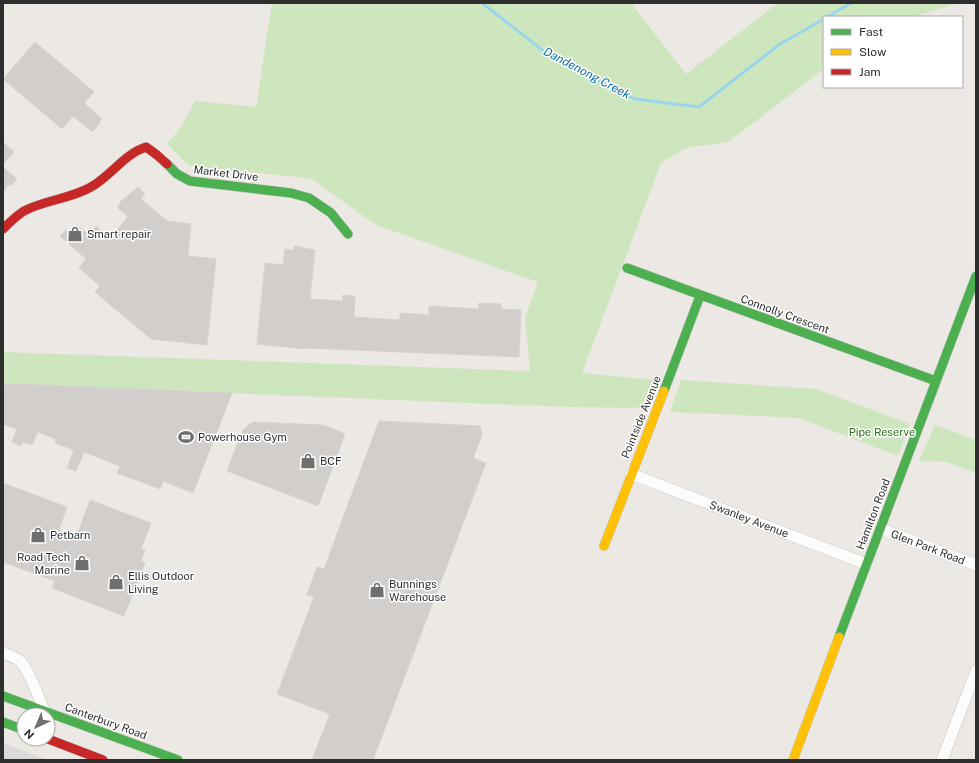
<svg xmlns="http://www.w3.org/2000/svg" width="979" height="763" font-family="'Public Sans',sans-serif">
<style>
.industrial{fill:#dcd9db}
.green{fill:#cee6be}
.lines{fill:none;stroke-linecap:round;stroke-linejoin:round}
.stream{stroke:#99d6ec;stroke-width:3}
.building{fill:#d1cecb;stroke:#d7d4d0}
.street-casing{stroke:#c5c4c5;stroke-width:12}
.fast-casing{stroke:#c5c4c5;stroke-width:10}
.slow-casing{stroke:#c5c4c5;stroke-width:10}
.jam-casing{stroke:#c5c4c5;stroke-width:10}
.street{stroke:#fcfcfb;stroke-width:11}
.fast{stroke:#4caf50;stroke-width:9}
.slow{stroke:#ffc107;stroke-width:9}
.jam{stroke:#c62828;stroke-width:9}
.labels{text-anchor:middle;stroke-width:3;stroke-linejoin:round;paint-order:stroke}
.street-label{font-size:11px;fill:#2e2e2e;stroke:#fff}
.poi-label{font-size:11px;fill:#2e2e2e;stroke:#fff;text-anchor:start}
.park-label{font-size:11px;fill:#2c6e1b;stroke:#fff}
.water-label{font-size:12px;font-style:italic;fill:#0d6fa3;stroke:#fff}
</style>
<rect width="100%" height="100%" fill="#ece8e4"/>
<polygon class="industrial" points="3,743 48,760 3,760"/>
<g class="green">
<polygon points="272,3 631,3 686,74 778,3 958,3 912,17 824,17 824,69 728,142 686,148 661,163 582,373 653,380 644,408 568,407 3,384 3,352 530,371 525,318 538,282 376,225 313,180 307,178 189,166 167,144 181,127 195,101 256,107"/>
<polygon points="681,380 816,389 910,424 898,456 799,418 670,412"/>
<polygon points="935,425 976,440 976,473 946,462 919,461"/>
</g>
<g class="lines">
<g class="stream">
<polyline points="482,3 549,55 635,99 699,107 780,44 824,19"/>
<polyline points="827,17 851,3"/>
</g>
</g>
<g class="building">
<polygon points="35,42 94,92 84,103 102,119 99,122 100,123 92,132 73,116 62,129 3,79"/>
<polygon points="3,142 14,152 3,164"/>
<polygon points="3,167 17,179 11,186 9,184 3,192"/>
<polygon points="138,187 145,194 141,199 167,221 191,224 188,256 216,259 207,345 151,339 95,292 100,286 79,268 86,259 60,236 66,230 70,233 77,225 89,235 96,226 110,239 128,217 117,207 121,203 120,202"/>
<polygon points="294,246 315,250 310,299 343,301 343,295 355,296 354,317 400,320 400,313 429,315 429,306 479,309 479,303 501,304 501,309 521,310 519,357 305,348 305,349 257,344 265,263 283,265 285,249 294,250"/>
<polygon points="3,384 45,385 232,393 193,493 163,481 160,489 117,473 120,466 84,452 76,471 67,468 74,450 55,443 56,439 38,432 32,445 23,442 21,446 12,442 17,429 3,424"/>
<polygon points="379,421 480,426 482,435 473,458 486,463 373,760 312,760 330,714 277,694 314,597 307,595 317,567 324,569"/>
<polygon points="253,422 323,425 345,434 318,506 227,471 243,430 247,426"/>
<polygon points="3,483 67,507 59,530 76,537 90,500 151,523 141,549 145,550 141,561 145,563 124,616 52,588 55,581 3,562"/>
</g>
<g class="lines">
<defs>
<g id="street">
<polyline points="631,474 866,564"/>
<polyline points="881,529 976,565"/>
<path d="M3,653C9,655 15,657 20,661C30,671 39,699 45,712"/>
<polyline points="942,760 976,671"/>
</g>
<g id="fast">
<polyline points="167,164 177,174 190,181 291,193 309,198 331,213 348,234"/>
<polyline points="627,268 936,381"/>
<polyline points="664,391 700,296"/>
<polyline points="839,637 976,276"/>
<polyline points="3,696 178,760"/>
<polyline points="3,722 24,730"/>
</g>
<g id="slow">
<polyline points="604,546 664,391"/>
<polyline points="793,760 839,637"/>
</g>
<g id="jam">
<path d="M3,229C10,222 16,216 24,211C45,200 70,199 91,187C111,176 124,154 146,147L157,155L167,164"/>
<polyline points="48,739 103,760"/>
</g>
</defs>
<use href="#street" class="street-casing"/>
<use href="#fast" class="fast-casing"/>
<use href="#slow" class="slow-casing"/>
<use href="#jam" class="jam-casing"/>
<use href="#street" class="street"/>
<use href="#fast" class="fast"/>
<use href="#slow" class="slow"/>
<use href="#jam" class="jam"/>
</g>
<defs>
<symbol id="shop-bare" viewBox="-9 -9 18 18"><path d="M-5-2.5h2.3a2.7 3.5 0 0 1 5.4 0H5L5.5 6h-11ZM-1.5-2.5h3a1.5 2.3 0 0 0-3 0Z" fill="#706f6e" stroke="#fff" stroke-width="2.5" paint-order="stroke"/></symbol>
<symbol id="stadium-bare" viewBox="-9 -9 18 18"><path d="M0-5a6.5 5 0 1 0 0 10a6.5 5 0 1 0 0-10ZM-3.5-1.8h7v3.6h-7Z" fill="#706f6e" stroke="#fff" stroke-width="2.5" paint-order="stroke"/></symbol>
</defs>
<g fill-rule="evenodd">
<use href="#shop-bare" x="64" y="223" width="22" height="22"/>
<use href="#stadium-bare" x="175" y="426" width="22" height="22"/>
<use href="#shop-bare" x="297" y="450" width="22" height="22"/>
<use href="#shop-bare" x="27" y="524" width="22" height="22"/>
<use href="#shop-bare" x="71" y="552" width="22" height="22"/>
<use href="#shop-bare" x="105" y="571" width="22" height="22"/>
<use href="#shop-bare" x="366" y="579" width="22" height="22"/>
</g>
<g class="labels">
<g class="street-label">
<text transform="translate(226 173) rotate(7)" y="4">Market Drive</text>
<text transform="translate(785 314) rotate(20)" y="4">Connolly Crescent</text>
<text transform="translate(641 417) rotate(-68)" y="4">Pointside Avenue</text>
<text transform="translate(873 514) rotate(-69)" y="4">Hamilton Road</text>
<text transform="translate(749 519) rotate(21)" y="4">Swanley Avenue</text>
<text transform="translate(928 547) rotate(21)" y="4">Glen Park Road</text>
<text transform="translate(106 721) rotate(20)" y="4">Canterbury Road</text>
</g>
<g class="poi-label">
<text x="87" y="238">Smart repair</text>
<text x="198" y="441">Powerhouse Gym</text>
<text x="320" y="465">BCF</text>
<text x="50" y="539">Petbarn</text>
<text x="70" y="561" text-anchor="end">Road Tech<tspan x="70" dy="13">Marine</tspan></text>
<text x="128" y="580">Ellis Outdoor<tspan x="128" dy="13">Living</tspan></text>
<text x="389" y="588">Bunnings<tspan x="389" dy="13">Warehouse</tspan></text>
</g>
<g class="park-label">
<text x="882" y="436">Pipe Reserve</text>
</g>
<g class="water-label">
<text transform="translate(587 73) rotate(28)" y="4">Dandenong Creek</text>
</g>
</g>
<rect width="979" height="763" fill="none" stroke="#2e2e2e" stroke-width="8"/>
<rect x="823" y="16" width="140" height="72" fill="#ffffff" stroke="#ababab"/>
<rect x="831" y="29" width="20" height="6" fill="#4caf50" stroke="#ababab"/>
<text x="859" y="36" font-size="12" fill="#2e2e2e">Fast</text>
<rect x="831" y="49" width="20" height="6" fill="#ffc107" stroke="#ababab"/>
<text x="859" y="56" font-size="12" fill="#2e2e2e">Slow</text>
<rect x="831" y="69" width="20" height="6" fill="#c62828" stroke="#ababab"/>
<text x="859" y="76" font-size="12" fill="#2e2e2e">Jam</text>
<g transform="translate(36 727) rotate(224)"><circle r="19" fill="#ffffff" stroke="#ababab"/>
<path d="M0-3L7 15L0 10L-7 15Z" fill="#706f6e"/>
<text y="-6" font-size="11" font-weight="bold" text-anchor="middle" fill="#2e2e2e">N</text>
</g>
</svg>
